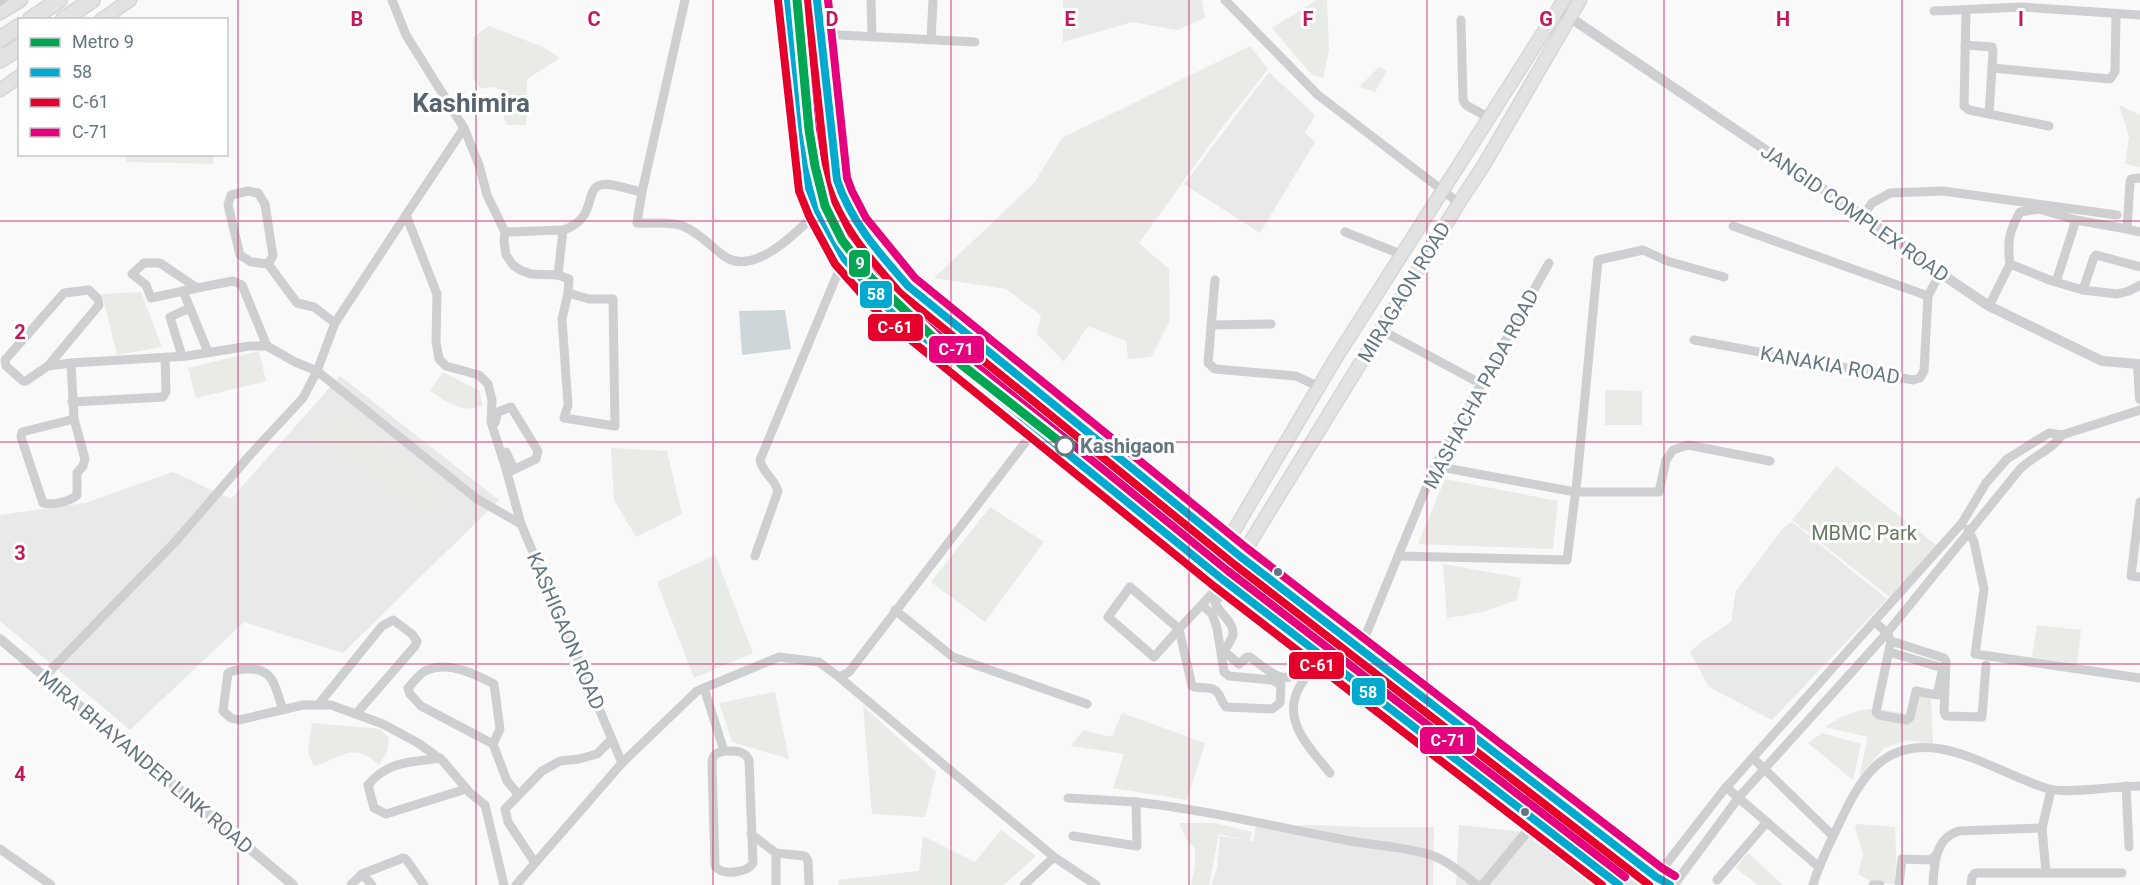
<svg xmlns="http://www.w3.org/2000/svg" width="2140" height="885" font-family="Roboto,sans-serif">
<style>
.built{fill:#e8e9e9}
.green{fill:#e8ebe6}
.water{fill:#ced6d9}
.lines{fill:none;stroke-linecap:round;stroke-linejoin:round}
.secondary-casing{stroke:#d5d6d7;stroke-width:15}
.primary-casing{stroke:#d5d6d7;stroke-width:16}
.trunk-casing{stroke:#d5d6d6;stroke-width:18}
.minor{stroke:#cecfd0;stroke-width:9}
.tertiary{stroke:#cecfd0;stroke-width:10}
.secondary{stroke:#e1e2e2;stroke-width:12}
.primary{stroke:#e1e2e2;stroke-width:14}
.trunk{stroke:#e1e2e2;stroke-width:15}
.primary-bridge-casing{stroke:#d5d6d7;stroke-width:16;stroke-linecap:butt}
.primary-bridge{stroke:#e1e2e2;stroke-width:14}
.bus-1-casing{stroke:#fff;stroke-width:12}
.bus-2-casing{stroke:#fff;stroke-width:12}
.bus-3-casing{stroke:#fff;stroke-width:12}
.bus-1{stroke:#00a9ce;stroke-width:8}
.bus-2{stroke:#e4002b;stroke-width:8}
.bus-3{stroke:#e5007d;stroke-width:8}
.metro-1-casing{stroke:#fff;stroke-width:14}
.metro-1{stroke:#00a651;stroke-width:9}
.grid{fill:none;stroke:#c2185b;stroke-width:1.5;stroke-opacity:0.55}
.stop-dot{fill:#fff;stroke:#657683;stroke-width:3}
.bus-dot{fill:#657683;stroke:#fff;stroke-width:2}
.labels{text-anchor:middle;stroke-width:6;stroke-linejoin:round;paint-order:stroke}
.street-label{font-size:20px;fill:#657683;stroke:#fff}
.stop-label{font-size:20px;font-weight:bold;fill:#657683;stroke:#fff;text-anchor:start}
.park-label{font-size:20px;fill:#687a64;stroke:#fff}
.district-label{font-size:26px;font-weight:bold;fill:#57646e;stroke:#fff}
.grid-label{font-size:20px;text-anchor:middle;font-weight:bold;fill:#c2185b;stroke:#fff;stroke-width:6;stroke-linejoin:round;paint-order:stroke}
.line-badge{stroke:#fff;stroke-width:2}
.badge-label{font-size:16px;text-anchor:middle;font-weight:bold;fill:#fff}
</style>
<rect width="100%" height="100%" fill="#f9f9f9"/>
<g class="built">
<polygon points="1063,0 1202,0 1205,18 1177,30 1132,22 1063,42"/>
<polygon points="1269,72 1315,115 1305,133 1315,142 1260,233 1184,184"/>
<polygon points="340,376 499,500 343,653 244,622 130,730 0,621 0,515 85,503 173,472 231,499"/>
<polygon points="1792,522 1887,599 1772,720 1709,687 1690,652 1700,643 1731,622 1736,591 1783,528"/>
<polygon points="1314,825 1362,827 1434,827 1433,885 1211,885 1217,868 1220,836 1253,841 1256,826"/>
<polygon points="1459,825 1534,833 1607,885 1456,885"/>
</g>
<g class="green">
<polygon points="1317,0 1327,0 1329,51 1323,78 1312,75 1272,28"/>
<polygon points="489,26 543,47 560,58 527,79 526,125 507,125 504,119 506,93 494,87 480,88 473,78 473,37"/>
<polygon points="1250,46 1268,69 1227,121 1139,243 1169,269 1170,321 1151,357 1128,359 1126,341 1088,326 1064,362 1037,334 1041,315 1006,289 934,278 1034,183 1062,138"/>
<polygon points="1379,67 1387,71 1375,92 1359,87"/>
<polygon points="2119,105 2140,115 2140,167 2125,164 2129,137"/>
<polygon points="125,155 213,155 214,164 127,162"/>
<polygon points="141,292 162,347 117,355 102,294"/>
<polygon points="259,351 266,381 196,398 188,368"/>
<path d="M443,372L480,391L482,406C462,414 447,402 430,391Z"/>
<polygon points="1605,390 1642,391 1642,425 1605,425"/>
<polygon points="336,405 448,495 425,520 313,435"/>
<polygon points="611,448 667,451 682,514 636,537 614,500"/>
<polygon points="1836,466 1936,545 1892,599 1792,520"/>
<polygon points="1445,479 1558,501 1553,549 1418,544"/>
<polygon points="990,507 1044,542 985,622 931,582"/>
<polygon points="715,555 753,653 694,678 657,582"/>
<polygon points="1443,564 1521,578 1517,600 1483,612 1447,618"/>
<polygon points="2037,625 2081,630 2077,664 2032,657"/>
<polygon points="775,692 789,759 732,742 719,703"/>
<path d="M1918,694L1931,699L1933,744L1908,740L1884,748L1859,777L1868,737L1825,727C1863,704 1870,707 1912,715Z"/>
<polygon points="863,706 936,772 925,817 872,814"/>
<polygon points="1122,713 1205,743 1187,800 1113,788 1124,754 1071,746 1083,730 1106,736 1112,736"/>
<path d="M312,723L380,729L389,738L387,752L379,765C352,740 343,758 314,766L308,752Z"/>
<polygon points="1822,733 1861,744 1853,780 1808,743"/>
<polygon points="1179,823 1215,823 1252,832 1250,841 1219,834 1209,885 1191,885 1195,865 1195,849 1185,837"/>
<polygon points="1857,824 1895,827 1896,857 1895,884 1872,882 1858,874 1863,855 1855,827"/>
<polygon points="1001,830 1036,856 1004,885 839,885 838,880 919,871 923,836 975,862"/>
<polygon points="1748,853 1783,885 1758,885 1736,868"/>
</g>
<polygon class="water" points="785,310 791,349 742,355 739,311"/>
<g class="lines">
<defs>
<g id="secondary">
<polyline points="0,13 21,0"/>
<polyline points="101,20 130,0"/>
<polyline points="0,90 20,76"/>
<polyline points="1207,566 1226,544 1334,361 1564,0"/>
<polyline points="1222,579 1241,557 1459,203 1485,163 1580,0"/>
</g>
<g id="primary">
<polyline points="788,0 809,188 818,211 844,258 887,307 1035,429 1222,579 1311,647"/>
<path d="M817,0L837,180C848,222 880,254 908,286L1241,557L1326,623"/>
<polyline points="887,307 908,286"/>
<polyline points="1348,676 1619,885"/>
<polyline points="1651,872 1670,885"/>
</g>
<g id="trunk">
<polyline points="30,20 59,0"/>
<polyline points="63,20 92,0"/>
<polyline points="0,39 20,26"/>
<polyline points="0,60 20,47"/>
</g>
</defs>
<use href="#secondary" class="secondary-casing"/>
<use href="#primary" class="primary-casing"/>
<use href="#trunk" class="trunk-casing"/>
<g class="minor">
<polyline points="1,0 7,9"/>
<polyline points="392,0 406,35 464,128 406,215 437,294 436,342 439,359 446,366 479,375 488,384 492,400 491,422 506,469 521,524 622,763"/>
<path d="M685,0L642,192L637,223C652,224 669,221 683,226C700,233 710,246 724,256C754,278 799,230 818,211"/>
<polyline points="871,0 872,36"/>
<polyline points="1225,0 1318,95 1459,203"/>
<polyline points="1966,10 1964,106 1969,110 2049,126"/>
<polyline points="1934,11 2022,7 2140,15"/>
<polyline points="1461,20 1463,100 1466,105 1489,118"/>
<polyline points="820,34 975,42"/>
<polyline points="931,40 933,0"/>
<polyline points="1965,45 1992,47 1993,52 1992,68"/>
<polyline points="1989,114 1992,68 2110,79 2115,72 2116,14"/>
<path d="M464,128L479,165L487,195L505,232L504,241L506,255L513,265L520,270L531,274L558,275L563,230C597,220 584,190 600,185C612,182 630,190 642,192"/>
<polyline points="1863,216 1872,203 1890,193 1943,191 2117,215"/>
<polyline points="1733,226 1928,296"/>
<polyline points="2127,229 2140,232"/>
<polyline points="505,232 563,230"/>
<polyline points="1345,232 1403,255"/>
<polyline points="268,264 273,256 265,204 258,193 248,191 231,195 228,205 240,255 251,262 268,264 297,303 314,307 335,323"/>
<path d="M2010,264C2007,242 2009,231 2020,212L2039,209L2076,220L2127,229L2130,182L2131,179L2140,178"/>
<polyline points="558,275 569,279 568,293 589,299 613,299 615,426 564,418 568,405 562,319 568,293"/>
<polyline points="1215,280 1208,363 1215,369 1296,376 1319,387"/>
<polyline points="2056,282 2076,220"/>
<polyline points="197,288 151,298 146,285 132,274 144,263 160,263 197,288 233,281 242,285 267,346"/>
<polyline points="2083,290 2094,257 2096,255 2140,267"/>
<polyline points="183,291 208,352"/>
<polyline points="1989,306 2010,264 2052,281 2083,290 2117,294 2129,291 2140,285"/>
<polyline points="1211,325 1271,324"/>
<polyline points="1381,330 1474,380"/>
<polyline points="1694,340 1913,380 1920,378 1924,371 1928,296 1940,273"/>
<polyline points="182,356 170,317 190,308"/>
<polyline points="48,366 99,305 98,299 89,290 64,293 5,360 6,366 23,381 26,381 48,366 71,363"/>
<polyline points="72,402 163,397 166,392 165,357"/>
<path d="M74,419L22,432L21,437L43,503C53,505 70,502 77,495V473L83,466L85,459L74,419L71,363L187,356L250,346H267L295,362L317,371L335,323L406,215"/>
<polyline points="495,423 498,412 511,407 538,451 536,459 507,473"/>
<polyline points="2062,435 2140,410"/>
<polyline points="506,452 514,469"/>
<polyline points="1435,466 1575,492 1659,492 1666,460 1673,450 1688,445 1770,461"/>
<polyline points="2140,502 2131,576 2140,577"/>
<polyline points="1968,529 1974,542 1984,589 1975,654 2140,678"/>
<path d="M755,556L778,491C775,479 762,472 760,460L844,258"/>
<polyline points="1398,556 1567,560 1577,480 1598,260 1643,250 1667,261 1724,277"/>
<path d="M1228,584L1215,603C1219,613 1234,622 1233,634C1232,641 1226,645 1225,652L1239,664L1247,657H1250C1284,683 1289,688 1316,651"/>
<polyline points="895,610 953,657 1087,704"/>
<polyline points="1875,622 1887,633 1891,641 1944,658 1946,661 1944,712 1946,716 1982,717 1986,665"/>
<path d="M1179,629L1192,686C1199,690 1210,685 1216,691C1221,695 1221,702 1226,707L1272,709L1280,703L1281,685L1272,680L1229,676L1224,672L1217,628L1212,614L1202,605"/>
<polyline points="1179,629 1154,657 1108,617 1130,587 1179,629 1224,581"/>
<polyline points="1360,649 1435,466 1549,263"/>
<polyline points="1889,652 1943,668 1937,695 1916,691 1910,717 1907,720 1879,715 1876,712 1891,641"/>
<path d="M1324,657C1316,666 1306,675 1300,686C1280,720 1310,748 1330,773"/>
<polyline points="45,676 176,541 250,455 303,398 317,371 477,499 521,524"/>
<polyline points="839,677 1054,857 1096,885"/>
<path d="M704,688L724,751C735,751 744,750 749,760L753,863C747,873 722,876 715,866L712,765C712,755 715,753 724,751"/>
<polyline points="318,705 382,626 393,620 412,634 417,641 415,646 356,714"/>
<path d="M283,710C275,688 275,667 246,669C239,669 234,670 228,673L223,711L231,718L239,720L303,705H331L383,724L418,743L443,761L470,793L485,805L504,885"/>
<path d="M493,744L500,729L494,684C475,674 447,660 425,671C419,674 413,683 408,688L410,694L421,706L493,744L507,781L518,794"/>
<path d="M440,758C410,763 389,760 368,785L374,808L386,814L466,789"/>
<polyline points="1753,758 1833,836"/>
<polyline points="2126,786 2129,847"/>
<polyline points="1726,787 1819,867"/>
<polyline points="1068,798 1136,802"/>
<polyline points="2042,828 2046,873"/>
<polyline points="751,834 776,853 805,856 808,861 809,885"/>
<path d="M1073,836L1137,846L1136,802C1207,810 1276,827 1345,840C1374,846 1403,846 1431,855C1448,861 1463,874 1477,885"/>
<polyline points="0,849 51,885"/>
<polyline points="776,853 776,885"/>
<polyline points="535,863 508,822 505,809 542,771 560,761 579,759 597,754 611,740"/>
<polyline points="362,874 372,885"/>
<path d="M1656,877L1723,791L1962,523L1986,483L2007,459L2049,433L2062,435C2052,450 2033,456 2020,469L1887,633L1739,797L1674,885"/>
<polyline points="1717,880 1767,822"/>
<polyline points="351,885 362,874 403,858 406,859 424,885"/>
<polyline points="516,885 622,763 697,691 779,657 819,662 839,677 849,672 1054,405"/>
<polyline points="1024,885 1054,857"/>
<path d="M1813,885C1819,864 1829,845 1838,826C1860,779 1882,739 1941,749C1979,756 2012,778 2049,789C2067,794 2118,786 2140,786"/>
<polyline points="1873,885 1880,885"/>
<polyline points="1899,885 1902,859 1930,860 1935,856"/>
<path d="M1933,885C1934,864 1935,838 1959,831L2042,828L2051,790"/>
<polyline points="1971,885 1972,877 1975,873 2122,873"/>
</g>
<g class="tertiary">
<polyline points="1559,10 1863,216 1940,273 1989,306 2102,361 2138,364 2140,399"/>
<polyline points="0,639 293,885"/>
<polyline points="1483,885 1554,799"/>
</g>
<use href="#secondary" class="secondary"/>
<use href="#primary" class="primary"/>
<use href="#trunk" class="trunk"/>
<defs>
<g id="primary-bridge">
<polyline points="1311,618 1660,885"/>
<polyline points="1303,633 1633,885"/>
</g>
</defs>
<use href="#primary-bridge" class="primary-bridge-casing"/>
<use href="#primary-bridge" class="primary-bridge"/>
<defs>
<g id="bus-1">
<polyline points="788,0 809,188 818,211 844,258 887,307 1222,579 1619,885"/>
<path d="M817,0L837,180C851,222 879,253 908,286L1241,557L1656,877L1670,885"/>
</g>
<g id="bus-2">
<polyline points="778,1 799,191 809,216 835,264 880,315 1215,587 1602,885"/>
<path d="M807,1L827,183C841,227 870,259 900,293L1235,565L1649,885"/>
</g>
<g id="bus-3">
<polyline points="799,0 819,185 828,207 853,252 894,299 1228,571 1625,877"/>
<polyline points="828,0 847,178 852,191 866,218 915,278 1248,549 1662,868 1675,876"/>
</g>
</defs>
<use href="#bus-1" class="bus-1-casing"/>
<use href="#bus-2" class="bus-2-casing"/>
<use href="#bus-3" class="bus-3-casing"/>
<use href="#bus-1" class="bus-1"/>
<use href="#bus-2" class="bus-2"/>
<use href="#bus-3" class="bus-3"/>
<defs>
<polyline id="metro-1" points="797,0 809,130 815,166 825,206 842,240 870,277 962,365 1065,446"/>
</defs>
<use href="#metro-1" class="metro-1-casing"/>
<use href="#metro-1" class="metro-1"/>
</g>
<path class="grid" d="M238,0V885M476,0V885M713,0V885M951,0V885M1189,0V885M1427,0V885M1664,0V885M1902,0V885M0,221H2140M0,442H2140M0,664H2140"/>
<circle class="stop-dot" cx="1065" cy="446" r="9"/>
<g class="bus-dot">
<circle cx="1278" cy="572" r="5"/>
<circle cx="1525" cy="812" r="5"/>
</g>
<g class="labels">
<g class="street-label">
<text transform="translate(1855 213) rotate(35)" y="7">JANGID COMPLEX ROAD</text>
<text transform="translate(1404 292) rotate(-59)" y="7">MIRAGAON ROAD</text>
<text transform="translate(1830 365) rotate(10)" y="7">KANAKIA ROAD</text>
<text transform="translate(1481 389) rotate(-62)" y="7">MASHACHA PADA ROAD</text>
<text transform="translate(566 631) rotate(67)" y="7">KASHIGAON ROAD</text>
<text transform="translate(146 762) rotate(40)" y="7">MIRA BHAYANDER LINK ROAD</text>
</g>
<g class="stop-label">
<text x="1080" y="453">Kashigaon</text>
</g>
<g class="park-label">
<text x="1864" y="540">MBMC Park</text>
</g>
<g class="district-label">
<text x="471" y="112">Kashimira</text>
</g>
</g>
<g class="grid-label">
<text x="357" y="26">B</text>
<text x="594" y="26">C</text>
<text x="832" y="26">D</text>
<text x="1070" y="26">E</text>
<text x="1308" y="26">F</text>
<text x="1546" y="26">G</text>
<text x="1783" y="26">H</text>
<text x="2021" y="26">I</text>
<text x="20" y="339">2</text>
<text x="20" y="560">3</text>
<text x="20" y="781">4</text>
</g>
<g class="line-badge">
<rect x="848" y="249" width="23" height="29" rx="6" fill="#00a651"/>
<rect x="859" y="280" width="34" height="29" rx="6" fill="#00a9ce"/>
<rect x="867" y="313" width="57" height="29" rx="6" fill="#e4002b"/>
<rect x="928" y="335" width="57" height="29" rx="6" fill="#e5007d"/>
<rect x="1288" y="651" width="57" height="29" rx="6" fill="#e4002b"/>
<rect x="1351" y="677" width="35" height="29" rx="6" fill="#00a9ce"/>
<rect x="1419" y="726" width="57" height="29" rx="6" fill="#e5007d"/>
</g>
<g class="badge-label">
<text x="860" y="269">9</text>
<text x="876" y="300">58</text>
<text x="895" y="333">C-61</text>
<text x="956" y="355">C-71</text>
<text x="1317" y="671">C-61</text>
<text x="1368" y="698">58</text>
<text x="1448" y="746">C-71</text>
</g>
<rect x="18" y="18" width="210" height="138" fill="#ffffff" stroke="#c1c8cd" stroke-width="1.5"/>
<rect x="30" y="38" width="30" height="9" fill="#00a651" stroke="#c1c8cd" stroke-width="1.5"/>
<text x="72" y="48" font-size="18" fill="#657683">Metro 9</text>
<rect x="30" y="68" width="30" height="9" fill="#00a9ce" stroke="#c1c8cd" stroke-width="1.5"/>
<text x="72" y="78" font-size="18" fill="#657683">58</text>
<rect x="30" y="98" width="30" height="9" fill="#e4002b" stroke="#c1c8cd" stroke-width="1.5"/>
<text x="72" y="108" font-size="18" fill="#657683">C-61</text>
<rect x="30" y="128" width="30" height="9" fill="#e5007d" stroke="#c1c8cd" stroke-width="1.5"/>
<text x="72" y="138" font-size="18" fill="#657683">C-71</text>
</svg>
